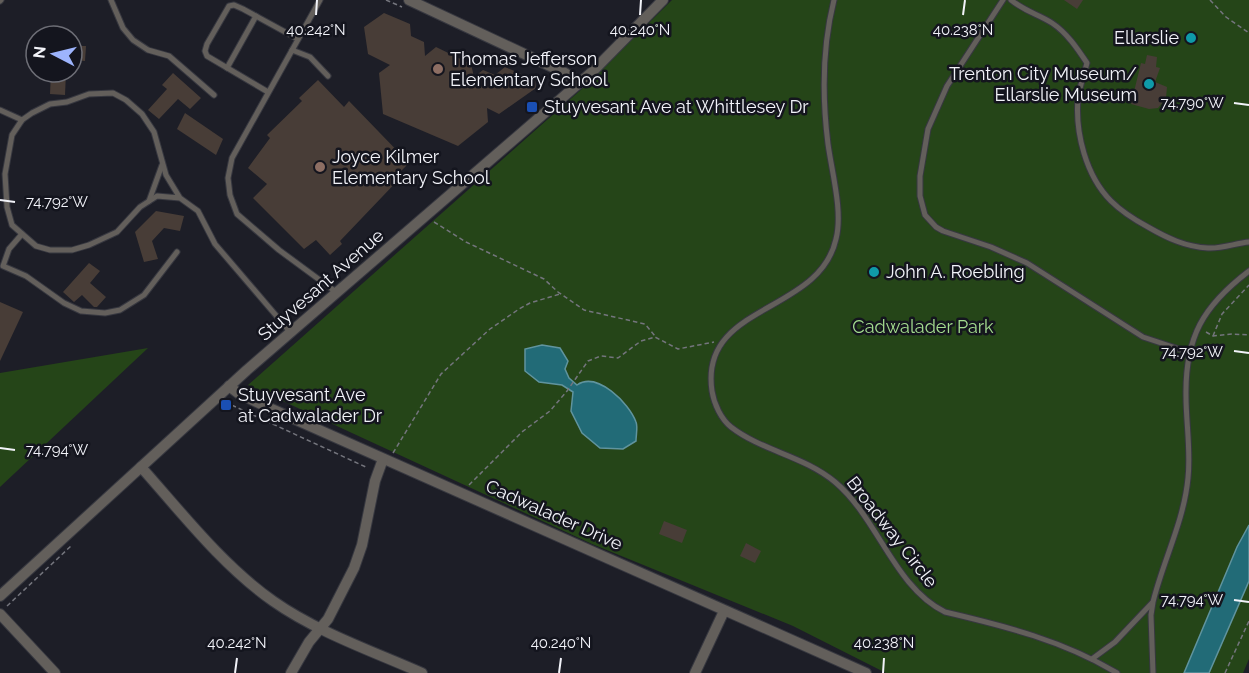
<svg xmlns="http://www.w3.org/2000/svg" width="1249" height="673" font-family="Raleway,sans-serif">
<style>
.green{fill:#254518}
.water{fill:#226b77;stroke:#60949e;stroke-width:1.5}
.building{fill:#483d37}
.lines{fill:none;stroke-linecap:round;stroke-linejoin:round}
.service-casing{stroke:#373840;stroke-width:7}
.minor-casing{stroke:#373840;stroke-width:12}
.path{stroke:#74757d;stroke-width:1.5;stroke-dasharray:4.5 3;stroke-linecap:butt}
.service{stroke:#635f5b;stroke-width:5}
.minor{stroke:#635f5b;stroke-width:10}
.ticks{fill:none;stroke:#f2f3f9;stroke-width:2}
.culture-dot{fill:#0f9aa8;stroke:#14151e;stroke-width:2}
.education-dot{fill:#8d6e63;stroke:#14151e;stroke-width:2}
.transit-dot{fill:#1a4fb4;stroke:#14151e;stroke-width:2}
.labels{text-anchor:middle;stroke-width:5;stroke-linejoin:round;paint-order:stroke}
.poi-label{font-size:18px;fill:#f2f3f9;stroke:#14151e;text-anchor:start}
.street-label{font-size:18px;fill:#f2f3f9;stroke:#14151e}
.park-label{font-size:18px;fill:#a4dd8f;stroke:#14151e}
.ticks-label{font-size:15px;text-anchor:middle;fill:#f2f3f9;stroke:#14151e;stroke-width:5;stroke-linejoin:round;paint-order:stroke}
</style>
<rect width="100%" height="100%" fill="#1d1e27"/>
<g class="green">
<polygon points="672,0 1249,0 1249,525 1237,547 1184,673 886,673 793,626 592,544 248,385 584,87"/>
<polygon points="148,348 0,487 0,373"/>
<polygon points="1249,581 1249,659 1243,673 1209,673"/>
</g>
<g class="water">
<path d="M542,345L560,348L568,361L565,369L569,378L577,385C597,371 629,403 636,422C638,427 636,435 636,441L623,449L600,448L582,433L571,411L573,392L562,385L539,382L525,371V349Z"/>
<polygon points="1249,525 1249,581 1209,673 1184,673 1237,547"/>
</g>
<g class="building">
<polygon points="1064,0 1083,0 1077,9"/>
<polygon points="384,13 410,24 411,36 424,42 425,56 436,47 471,64 474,77 483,70 495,75 505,67 535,80 536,88 499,114 487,108 488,122 458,146 383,114 379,73 390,65 368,54 364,27"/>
<polygon points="72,46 86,46 85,61 72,60"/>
<polygon points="1147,55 1157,57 1156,67 1160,68 1155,82 1167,87 1166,98 1158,108 1149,109 1131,104 1141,63 1145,64"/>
<polygon points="51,72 66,72 65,95 50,94"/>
<polygon points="173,73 201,98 190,109 178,99 159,119 148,110 167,89 162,85"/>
<polygon points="318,80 344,107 349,101 409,163 399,173 403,175 340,241 342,244 330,255 316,240 304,249 253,198 267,184 248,168 270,138 267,135 302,101 299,98"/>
<polygon points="185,113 223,139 216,155 177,129"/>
<polygon points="156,211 184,216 180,231 164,228 152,241 158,259 144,262 135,232"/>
<polygon points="89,263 100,271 90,283 106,297 97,307 94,307 82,295 74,302 63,292"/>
<polygon points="0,302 23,312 0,361"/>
<polygon points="664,521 687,530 682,543 659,534"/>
<polygon points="746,543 761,551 755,563 740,556"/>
</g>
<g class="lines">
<defs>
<g id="service">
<polyline points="111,0 123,28 133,40 148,50 169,56 214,95"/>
<polyline points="320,0 232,158 228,178 230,195 237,214 279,250 336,292"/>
<path d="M834,0C822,48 822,96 828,144C832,173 843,212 836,239C819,315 699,303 712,391C714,404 721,419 731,427C762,451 804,456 835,482C878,518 894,587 945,612C1005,626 1064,641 1117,673"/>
<polyline points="1003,0 947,86 928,129 920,176 920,196 925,215 936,227 943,231 991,247 1027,263 1143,337 1188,352"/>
<path d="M1011,0C1026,12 1038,14 1052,23C1067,33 1077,48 1087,63C1084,74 1080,86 1078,98C1075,133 1086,176 1111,201C1121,211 1135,220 1148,227C1167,238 1186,247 1208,248C1222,249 1236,243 1249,242"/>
<polyline points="0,1 1,0"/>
<polyline points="292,50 310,57 328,76"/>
<polyline points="227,68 256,16"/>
<polyline points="268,92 207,56 205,51 207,44 229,6 234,5 243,9 298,39"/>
<polyline points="0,110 22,120"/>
<polyline points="180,198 166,175 154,132 142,114 126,100 113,93 89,94 67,102 50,104 32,113 22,120 12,135 5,174 7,207 12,225 36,246 50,250 72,250 89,245 117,232 140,207 157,196 180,198 198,211 215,244 291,333"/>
<polyline points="149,201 162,165"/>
<polyline points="22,234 9,249 3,266 26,276 64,303 81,311 105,313 120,310 144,295 177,252"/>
<polyline points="1092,659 1115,642 1152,603"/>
<path d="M1153,673L1151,615L1153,602C1163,561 1184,521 1188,478C1191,451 1186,423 1186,396C1185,337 1203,306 1249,271"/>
</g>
<g id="minor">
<polyline points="409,0 565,73 579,83"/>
<polyline points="229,386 238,393 265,406 866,673"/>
<path d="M141,467C182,513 222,565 273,601C317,632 372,651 422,673"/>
<polyline points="0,596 247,370 592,72 663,0"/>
<polyline points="0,614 55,673"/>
<polyline points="291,673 309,642 328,619 354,568 362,545 375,481 383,459"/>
<polyline points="695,673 724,611"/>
</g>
</defs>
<use href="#service" class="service-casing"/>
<use href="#minor" class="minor-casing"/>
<g class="path">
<polyline points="386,0 402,7"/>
<polyline points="1210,0 1226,17 1249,33"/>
<polyline points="434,222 466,242 544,279 558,292 584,310 645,324 655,336"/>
<polyline points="1206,332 1213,336 1232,334 1249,335"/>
<polyline points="1213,336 1222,314 1249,285"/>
<polyline points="225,402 368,468"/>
<polyline points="393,453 441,374 490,329 519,309 530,303 560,294"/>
<polyline points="469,485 522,432 550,411 567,391 588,361 601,356 618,358 641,341 655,337 678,349 714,342"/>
<polyline points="7,606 71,546"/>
<polyline points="1225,673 1249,621"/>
</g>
<use href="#service" class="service"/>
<use href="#minor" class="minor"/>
</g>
<path class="ticks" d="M316,15L317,0M640,15L641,0M963,15L965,0M1234,103L1249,105M0,200L15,202M1234,351L1249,353M0,448L15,450M1234,600L1249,602M235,673L237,658M559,673L561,658M883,673L884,658"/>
<g class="culture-dot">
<circle cx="1191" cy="38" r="6"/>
<circle cx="1149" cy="84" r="6"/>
<circle cx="874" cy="272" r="6"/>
</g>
<g class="education-dot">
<circle cx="438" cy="69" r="6"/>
<circle cx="320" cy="167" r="6"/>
</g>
<g class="transit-dot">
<rect x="526" y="101" width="12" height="12" rx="3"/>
<rect x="220" y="399" width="12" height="12" rx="3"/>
</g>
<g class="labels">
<g class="poi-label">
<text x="1179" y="44" text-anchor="end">Ellarslie</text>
<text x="450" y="65">Thomas Jefferson<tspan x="450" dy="21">Elementary School</tspan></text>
<text x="1137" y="80" text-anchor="end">Trenton City Museum/<tspan x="1137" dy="21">Ellarslie Museum</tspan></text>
<text x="544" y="113">Stuyvesant Ave at Whittlesey Dr</text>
<text x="332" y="163">Joyce Kilmer<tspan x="332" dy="21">Elementary School</tspan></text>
<text x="886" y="278">John A. Roebling</text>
<text x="238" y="401">Stuyvesant Ave<tspan x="238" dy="21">at Cadwalader Dr</tspan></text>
</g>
<g class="street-label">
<text transform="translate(321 285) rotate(-41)" y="6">Stuyvesant Avenue</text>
<text transform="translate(554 515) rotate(24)" y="6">Cadwalader Drive</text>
<text transform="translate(892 532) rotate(52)" y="6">Broadway Circle</text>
</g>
<g class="park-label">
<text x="923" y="333">Cadwalader Park</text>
</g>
</g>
<g class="ticks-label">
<text x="316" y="35">40.242°N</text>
<text x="640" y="35">40.240°N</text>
<text x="963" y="35">40.238°N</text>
<text x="1192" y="108">74.790°W</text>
<text x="57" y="207">74.792°W</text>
<text x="1192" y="357">74.792°W</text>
<text x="57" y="455">74.794°W</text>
<text x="1192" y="605">74.794°W</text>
<text x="237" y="648">40.242°N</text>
<text x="561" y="648">40.240°N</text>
<text x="884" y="648">40.238°N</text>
</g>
<g transform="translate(54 54) rotate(277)"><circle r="28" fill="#14151e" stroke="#6d6e76" stroke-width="1.5"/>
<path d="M0-4.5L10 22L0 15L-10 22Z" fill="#9db4fd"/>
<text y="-9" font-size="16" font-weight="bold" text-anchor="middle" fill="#f2f3f9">N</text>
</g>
</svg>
